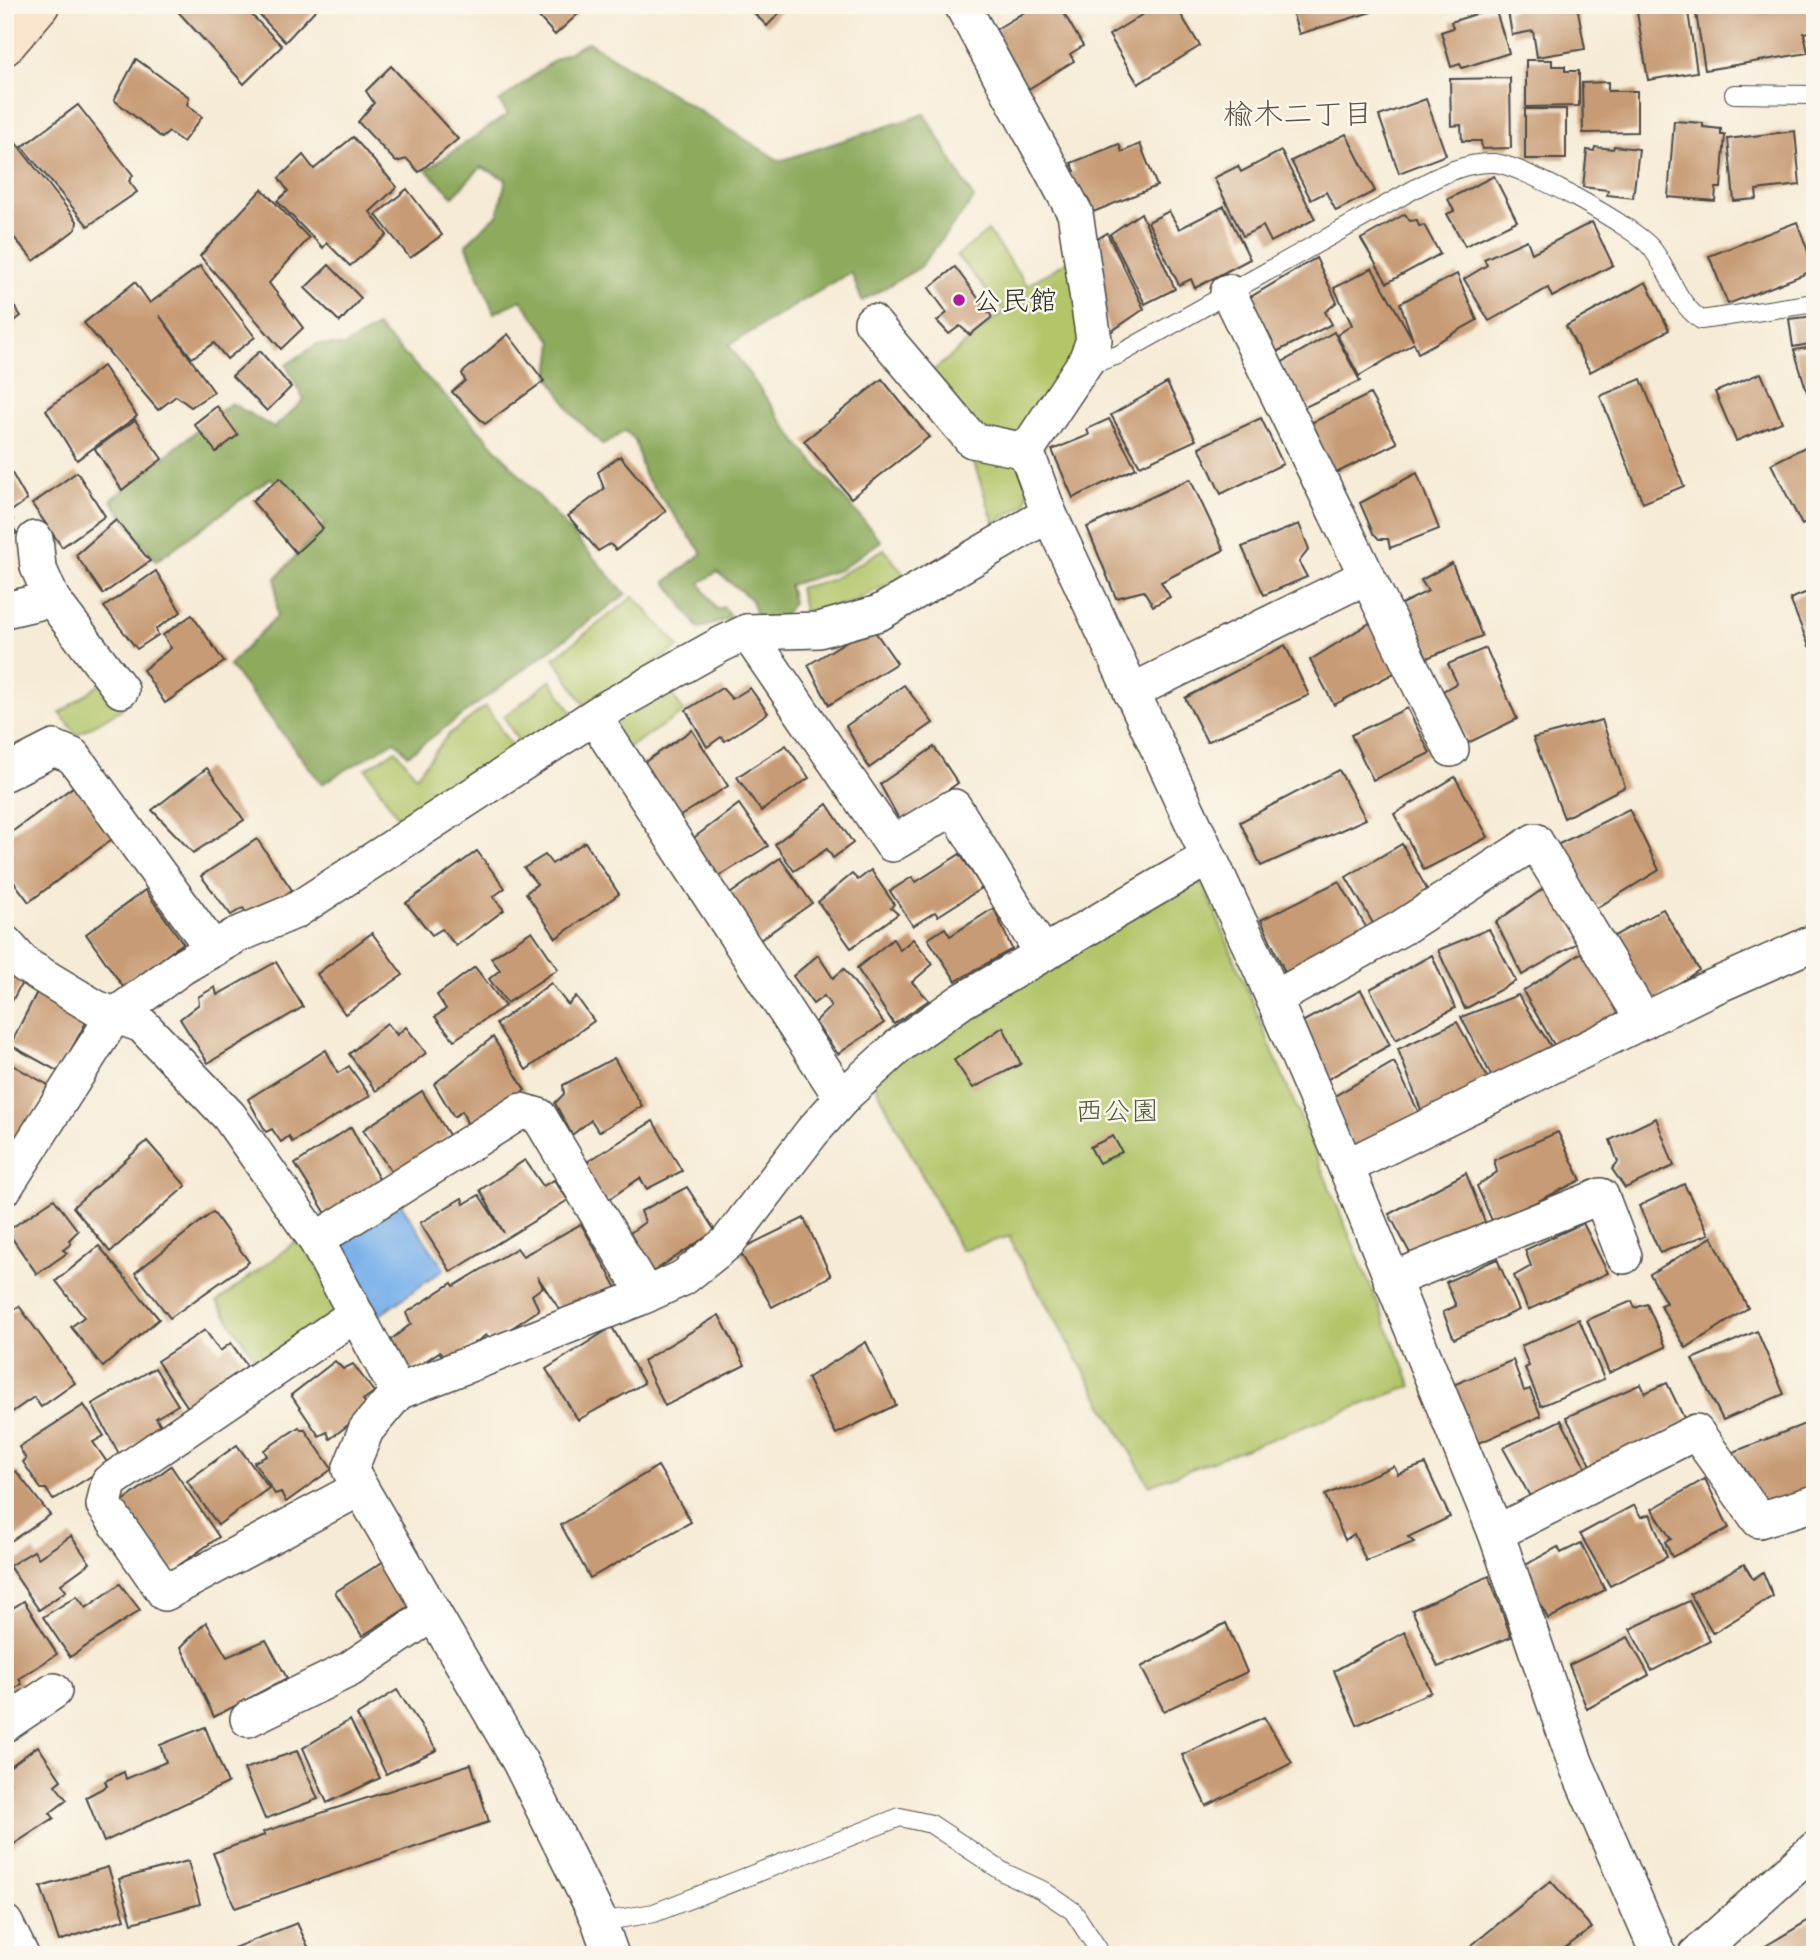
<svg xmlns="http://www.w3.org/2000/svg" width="1820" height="1960" font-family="Dekko,'Klee One',sans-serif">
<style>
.green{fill:#b2c569;stroke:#6e784a;stroke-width:2}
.forest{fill:#8daa5d;stroke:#5c6a44;stroke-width:2}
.water{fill:#7cb2eb;stroke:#546e8b;stroke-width:2}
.building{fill:#c79b74}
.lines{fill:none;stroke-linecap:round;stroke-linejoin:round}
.lane-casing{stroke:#494845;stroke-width:20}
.street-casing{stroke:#494845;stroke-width:38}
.secondary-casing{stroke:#494845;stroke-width:41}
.lane{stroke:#fff;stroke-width:18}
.street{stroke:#fff;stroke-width:35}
.secondary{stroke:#fce5cf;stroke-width:38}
.poi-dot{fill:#b5179e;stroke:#fbf7ec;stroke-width:2.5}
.labels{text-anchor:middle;stroke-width:5;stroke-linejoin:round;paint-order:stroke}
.poi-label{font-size:28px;fill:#2b2b2b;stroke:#fbf7ec;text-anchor:start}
.park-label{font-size:28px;fill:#54593e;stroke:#fbf7ec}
.neighbourhood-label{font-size:30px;fill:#625245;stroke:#fbf7ec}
</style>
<rect width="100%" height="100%" fill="#fbf7ec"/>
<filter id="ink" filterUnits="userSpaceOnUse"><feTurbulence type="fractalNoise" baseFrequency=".0143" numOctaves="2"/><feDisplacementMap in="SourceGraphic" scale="14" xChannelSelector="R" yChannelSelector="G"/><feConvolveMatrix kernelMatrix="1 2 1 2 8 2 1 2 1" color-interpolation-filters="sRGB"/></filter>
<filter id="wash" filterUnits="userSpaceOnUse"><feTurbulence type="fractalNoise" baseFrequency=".00686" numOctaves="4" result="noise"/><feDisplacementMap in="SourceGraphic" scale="28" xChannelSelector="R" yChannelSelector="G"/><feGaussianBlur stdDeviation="1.57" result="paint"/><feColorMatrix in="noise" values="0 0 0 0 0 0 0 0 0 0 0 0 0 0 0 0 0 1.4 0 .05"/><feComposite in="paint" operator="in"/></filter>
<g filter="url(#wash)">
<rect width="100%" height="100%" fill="#f6ebd6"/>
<g class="green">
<polygon points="988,231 1027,285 1068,261 1087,336 1028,489 1026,504 994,523 970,451 925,378 1004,311 957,256"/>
<polygon points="884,549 905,576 850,603 804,611 799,588 831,580"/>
<polygon points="634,596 679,647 585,706 554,658"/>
<polygon points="551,680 572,713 521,746 504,717"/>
<polygon points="103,682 122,709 77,735 60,713"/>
<polygon points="666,686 684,712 624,750 606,722"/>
<polygon points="486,706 513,749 402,823 366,769 396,750 416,776 448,735"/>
<polygon points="1190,879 1204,886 1412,1386 1149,1485 1010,1241 1011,1236 961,1250 872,1079 920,1036"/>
<polygon points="299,1239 336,1299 334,1316 261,1367 217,1302"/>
</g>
<g class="forest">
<polygon points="588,42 780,161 925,114 974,199 919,268 862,301 851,272 729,345 799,445 881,541 839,570 789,585 793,603 778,623 758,624 751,599 717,572 700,583 716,609 724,607 731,618 699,629 666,582 702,553 644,475 635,440 625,431 603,445 572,414 549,376 553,342 521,300 494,313 466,244 498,214 506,179 481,167 453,196 426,170 508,114 499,102 554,60"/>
<polygon points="377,327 484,435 626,594 408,755 395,741 322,784 229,665 277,616 276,578 325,524 271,478 156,561 111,500 231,403 274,428 304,400 286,365 317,344 344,346"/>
</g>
<polygon class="water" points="399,1201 444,1269 374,1319 337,1257 342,1241"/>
<g id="blocks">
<g class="building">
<polygon points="172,5 242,5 282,46 244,84"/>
<polygon points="250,5 320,5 285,42"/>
<polygon points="528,5 570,5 578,14 555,35"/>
<polygon points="746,5 787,5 767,26"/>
<polygon points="1036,5 1059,5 1083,46 1070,54 1074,61 1025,91 990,33"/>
<polygon points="1158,5 1175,5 1200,46 1138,84 1109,35"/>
<polygon points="1290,5 1369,5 1371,12 1299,34"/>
<polygon points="1543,5 1577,5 1585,49 1537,57 1533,31 1512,35 1508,11"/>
<polygon points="1687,5 1697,72 1648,80 1637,12"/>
<polygon points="1706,5 1809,5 1813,31 1804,33 1808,53 1705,70 1695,7"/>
<polygon points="1495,8 1509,53 1462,68 1460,64 1451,67 1441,32 1453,28 1451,22"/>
<polygon points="136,59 189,97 187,105 202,117 183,142 169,132 162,138 114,100"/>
<polygon points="1526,60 1552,60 1552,66 1565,66 1565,71 1579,71 1579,106 1526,107"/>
<polygon points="391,66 458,139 419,172 407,159 396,162 358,122 374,103 366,91"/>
<polygon points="1510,78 1511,148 1482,149 1481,141 1462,141 1461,125 1451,126 1450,79"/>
<polygon points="1608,82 1608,91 1637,91 1637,132 1583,133 1582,83"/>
<polygon points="1426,99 1446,155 1399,173 1379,116"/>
<polygon points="78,105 133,175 129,181 137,192 88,226 22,147"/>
<rect x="1525" y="109" width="41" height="50"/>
<polygon points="1674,121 1703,123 1703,127 1721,129 1721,135 1725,135 1721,188 1716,188 1715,201 1668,197"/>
<polygon points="5,129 77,221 76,229 34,261 5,227"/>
<polygon points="1795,131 1800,185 1756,190 1757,199 1734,201 1728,139"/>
<polygon points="1346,134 1375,191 1336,211 1326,192 1311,200 1291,161"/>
<polygon points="353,137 397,187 370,212 387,235 350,266 327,243 323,248 277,201 288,191 279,178 303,155 314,169"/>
<polygon points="1119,144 1122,152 1140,144 1157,186 1086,215 1069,173 1075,171 1071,163"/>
<polygon points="1614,146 1639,149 1633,198 1607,195 1608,190 1583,187 1587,150 1594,151 1595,147 1613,149"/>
<polygon points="1281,151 1315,219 1271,242 1263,226 1243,236 1214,178 1238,166 1241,172"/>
<polygon points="1494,176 1517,221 1465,246 1447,214 1454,211 1448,199"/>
<polygon points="262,189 309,238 269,283 303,328 281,349 200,256"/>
<polygon points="407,189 442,235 410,258 376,215"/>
<polygon points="1224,206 1250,259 1195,288 1191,279 1179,285 1148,222 1169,211 1179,229"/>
<polygon points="1141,213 1175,289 1145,304 1110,234"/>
<polygon points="1405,214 1410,221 1417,220 1419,226 1424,225 1440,254 1387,283 1361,239"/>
<polygon points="1592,222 1613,265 1552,297 1548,288 1489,321 1464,279 1487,265 1484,259 1527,240 1532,253"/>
<polygon points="1797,222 1815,270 1728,304 1709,256"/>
<polygon points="1107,233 1144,309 1109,333 1091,243"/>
<polygon points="1316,258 1337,302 1325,312 1332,324 1272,354 1249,298"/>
<polygon points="329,265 361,298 340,322 305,288"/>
<polygon points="200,266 255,337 227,359 214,343 192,358 159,315 214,392 191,407 176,396 158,410 84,323 135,282 150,303"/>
<polygon points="955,267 992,317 970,335 960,326 949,334 937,321 947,313 929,288"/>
<polygon points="1372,268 1413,340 1400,303 1457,274 1477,320 1418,353 1414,343 1359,376 1337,335 1352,325 1334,288"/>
<polygon points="1646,282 1669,330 1590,372 1566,326"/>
<polygon points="5,293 21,316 5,328"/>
<polygon points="1815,316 1815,343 1793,347 1789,319"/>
<polygon points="1334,332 1360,381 1301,409 1281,363"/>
<polygon points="508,334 544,381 485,424 452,392 465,381 462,373"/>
<polygon points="1815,347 1815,392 1807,392 1794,350"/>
<polygon points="260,351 291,387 267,411 232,376"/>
<polygon points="103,366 137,416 77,460 46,410"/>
<polygon points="1761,373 1782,422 1736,441 1715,392"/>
<polygon points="882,379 929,437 851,498 804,441"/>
<polygon points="1641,379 1684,486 1643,503 1600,396"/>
<polygon points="1167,383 1196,440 1140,466 1111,415"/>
<polygon points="1370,394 1397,443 1332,475 1305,426"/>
<polygon points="217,406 238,435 216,452 194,424"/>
<polygon points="1261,418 1283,464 1221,494 1199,447"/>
<polygon points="1109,419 1136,468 1073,498 1052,450 1089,435 1087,429"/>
<polygon points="135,420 162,459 122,490 95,449"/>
<polygon points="1815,442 1815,518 1802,525 1771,464"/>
<polygon points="620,456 666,511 616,550 610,544 598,551 568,516 604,489 598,472"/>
<polygon points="5,461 27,500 10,512 13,520 10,524 17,533 5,540"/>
<polygon points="77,472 105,516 62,547 32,504"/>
<polygon points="1417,473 1439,529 1390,548 1388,539 1379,539 1373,533 1360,503"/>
<polygon points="280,478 323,528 296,553 252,501"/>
<polygon points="1190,479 1224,550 1161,582 1170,597 1153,606 1144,591 1116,598 1087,527"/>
<polygon points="116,520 150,561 103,594 76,555"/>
<polygon points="1299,524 1309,549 1299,562 1307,577 1264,595 1242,547"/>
<polygon points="1452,563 1482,636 1417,662 1393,608 1428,591 1421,580"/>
<polygon points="156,571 181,612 156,629 158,635 137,649 104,607"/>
<polygon points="1815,589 1815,643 1809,646 1790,599"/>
<polygon points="192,615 224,662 165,703 143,670 171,648 163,635"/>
<polygon points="1373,621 1398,671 1334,705 1310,660"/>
<polygon points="871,626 897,663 829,705 808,665"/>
<polygon points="1285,645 1309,695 1207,742 1185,698"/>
<polygon points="1486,648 1517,719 1468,743 1443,691 1457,683 1448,664"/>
<polygon points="904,685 933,723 869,768 846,726"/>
<polygon points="722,688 732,699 750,688 768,713 725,741 721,737 707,747 686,710"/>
<polygon points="1407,708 1430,753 1373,780 1351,735"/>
<polygon points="1602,720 1625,787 1564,818 1533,738"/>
<polygon points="692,730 728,786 674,820 639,766"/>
<polygon points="786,745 809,778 761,811 737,777"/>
<polygon points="934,747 958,783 901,823 880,784"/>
<polygon points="207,768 244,820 193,853 152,810"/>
<polygon points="1339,770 1366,819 1261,866 1240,822"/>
<polygon points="1455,777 1488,837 1424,870 1394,814"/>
<polygon points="77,784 116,836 29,902 5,870 5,837"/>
<polygon points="739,804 768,846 713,880 687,843"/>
<polygon points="827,804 853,843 833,858 827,849 794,871 775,844"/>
<polygon points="1629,809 1659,870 1590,912 1553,847"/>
<polygon points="257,839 292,890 251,919 243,908 231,915 201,876"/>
<polygon points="585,842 619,894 556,938 526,893 537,884 524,868 545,855 552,864"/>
<polygon points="1402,844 1430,895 1374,925 1346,877"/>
<polygon points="477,851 505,888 493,897 504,910 456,946 442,929 432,935 406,903"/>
<polygon points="960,854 982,888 938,916 935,912 913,926 890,891 912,877 916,882"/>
<polygon points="780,858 812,903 753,945 723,899"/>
<polygon points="871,870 894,904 891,908 898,914 851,948 818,902 852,874 858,880"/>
<polygon points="1339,881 1369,932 1287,977 1261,920"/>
<polygon points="1547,886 1581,941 1522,975 1496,922"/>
<polygon points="145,890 183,943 124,988 86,934"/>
<polygon points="994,908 1012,949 956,981 928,939 945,928 950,936"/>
<polygon points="1663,909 1699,970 1647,1005 1609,939"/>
<polygon points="1489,929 1516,981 1465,1009 1438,950"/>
<polygon points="532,931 558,969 507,1003 489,979 500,970 491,958"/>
<polygon points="372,933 403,975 345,1014 317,974"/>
<polygon points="893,939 900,950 913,939 933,964 912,982 929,1000 894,1024 857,968"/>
<polygon points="1587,949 1624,1016 1557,1050 1523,991"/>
<polygon points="818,955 833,978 844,969 884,1023 838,1054 815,1022 831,1006 824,996 813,1004 793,976"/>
<polygon points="1432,955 1455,1008 1396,1040 1370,989"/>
<polygon points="276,962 303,1007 208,1063 180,1019 199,1004 198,997 215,987 217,995"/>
<polygon points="5,966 25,977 5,1014"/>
<polygon points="475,967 505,1006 454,1040 435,1017 446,1009 437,995"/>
<polygon points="551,983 568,1005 576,996 594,1021 526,1070 496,1024"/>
<polygon points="39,988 89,1017 59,1072 10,1045"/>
<polygon points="1361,990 1390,1045 1326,1080 1302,1022"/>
<polygon points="1518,995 1554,1051 1494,1081 1461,1017"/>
<polygon points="1457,1022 1490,1082 1423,1115 1398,1049"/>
<polygon points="387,1023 397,1035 406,1027 426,1053 376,1091 349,1054"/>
<polygon points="1003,1027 1021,1064 973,1088 954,1060"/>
<polygon points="493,1037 525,1090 469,1128 462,1111 454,1117 434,1084"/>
<polygon points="326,1050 338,1073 349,1066 370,1096 292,1142 289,1136 281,1142 272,1129 266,1132 248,1099"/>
<polygon points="614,1058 642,1106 599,1132 591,1120 572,1135 555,1103 564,1094 563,1085"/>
<polygon points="5,1061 48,1085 18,1139 5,1133"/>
<polygon points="1394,1062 1420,1115 1354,1150 1333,1097"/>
<polygon points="422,1091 449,1135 393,1174 363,1130"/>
<polygon points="1656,1118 1674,1166 1625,1188 1612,1169 1618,1162 1610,1140"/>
<polygon points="653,1121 682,1171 647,1189 640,1178 605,1202 582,1165"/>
<polygon points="351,1127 380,1181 327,1215 295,1164"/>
<polygon points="1558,1132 1581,1180 1493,1223 1477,1186 1497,1172 1494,1160"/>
<polygon points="1113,1136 1122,1152 1099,1163 1090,1147"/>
<polygon points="147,1141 186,1186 110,1252 73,1207"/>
<polygon points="525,1160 543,1186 554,1180 568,1200 451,1272 420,1223 462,1198 464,1204 479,1195 504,1233 480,1190"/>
<polygon points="1466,1173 1486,1225 1412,1257 1389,1214"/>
<polygon points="1684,1184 1709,1234 1660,1253 1639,1206"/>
<polygon points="687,1187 715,1231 654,1271 638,1267 622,1239 645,1222 641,1211"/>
<polygon points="54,1199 78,1231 69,1240 71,1244 63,1250 67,1253 37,1274 7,1231"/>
<polygon points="213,1212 249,1262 170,1318 135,1273"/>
<polygon points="804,1218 831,1276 772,1307 739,1250"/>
<polygon points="1583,1223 1608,1273 1528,1310 1514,1276 1531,1266 1525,1250"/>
<polygon points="581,1224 617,1288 562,1313 537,1276 543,1287 532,1295 539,1310 491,1342 486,1335 449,1362 439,1352 405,1375 384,1345 411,1324 406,1313 452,1283 454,1286 517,1248 523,1256"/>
<polygon points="1712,1237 1748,1308 1686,1348 1660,1305 1666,1303 1650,1274"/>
<polygon points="99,1246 159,1319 103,1367 71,1327 84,1317 56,1281"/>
<polygon points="1497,1259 1519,1310 1454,1339 1443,1312 1456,1306 1446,1282"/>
<polygon points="1632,1301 1635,1308 1647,1304 1666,1347 1609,1373 1587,1320"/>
<polygon points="19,1306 75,1383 41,1407 34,1397 5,1417 5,1315"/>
<polygon points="719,1315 745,1365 665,1406 643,1361"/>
<polygon points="1579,1319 1604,1379 1541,1406 1525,1368 1529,1366 1521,1346"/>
<polygon points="612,1327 644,1383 578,1420 546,1369"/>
<polygon points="205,1330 220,1351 231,1343 251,1372 191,1412 157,1361"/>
<polygon points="1757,1331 1784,1394 1723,1420 1692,1359"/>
<polygon points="866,1342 896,1405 836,1434 807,1378"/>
<polygon points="1513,1360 1524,1391 1530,1389 1541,1416 1470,1447 1446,1388"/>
<polygon points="335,1361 343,1369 353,1364 374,1392 363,1400 370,1408 330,1439 327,1432 319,1436 291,1395"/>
<polygon points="155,1368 178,1405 156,1418 163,1428 119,1454 92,1404"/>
<polygon points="1667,1383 1686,1422 1592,1467 1566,1417 1641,1384 1645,1393"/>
<polygon points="84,1405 104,1436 93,1442 109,1465 53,1500 46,1489 41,1489 23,1462 26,1459 19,1447"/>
<polygon points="1561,1420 1587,1470 1532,1500 1503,1448"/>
<polygon points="1810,1422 1815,1430 1815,1489 1765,1507 1731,1453"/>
<polygon points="299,1427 301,1430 305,1430 332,1469 286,1502 281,1492 275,1494 254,1462 267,1456 264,1450"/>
<polygon points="237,1445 269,1488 218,1525 187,1481"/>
<polygon points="1425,1464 1450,1517 1408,1537 1414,1542 1366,1561 1354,1534 1345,1540 1325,1495 1394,1466 1398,1474"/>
<polygon points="171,1466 219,1537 171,1571 122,1502"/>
<polygon points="658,1466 691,1522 590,1578 561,1525"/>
<polygon points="16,1471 50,1515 5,1545 5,1478"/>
<polygon points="1705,1479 1729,1528 1672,1557 1665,1542 1671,1539 1652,1509"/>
<polygon points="1634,1505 1641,1517 1650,1514 1667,1557 1610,1586 1580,1534"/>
<polygon points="71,1536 90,1563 61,1584 66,1591 39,1610 9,1566 34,1551 38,1558"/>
<polygon points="1581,1543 1605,1590 1548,1619 1522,1567 1558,1547 1561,1553"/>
<polygon points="389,1558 416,1602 362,1636 335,1592"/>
<polygon points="1744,1564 1753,1579 1763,1572 1773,1596 1713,1633 1690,1594"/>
<polygon points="1489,1576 1511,1637 1438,1667 1412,1610"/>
<polygon points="120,1584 140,1610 70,1657 43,1617 77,1596 86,1608"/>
<polygon points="24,1601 57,1654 19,1679 22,1684 5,1695 5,1613"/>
<polygon points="1689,1601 1710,1641 1652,1671 1630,1629"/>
<polygon points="206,1622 227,1657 266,1640 287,1678 214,1717 181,1647"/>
<polygon points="1226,1623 1247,1672 1164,1711 1141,1667"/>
<polygon points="1405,1632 1431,1692 1357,1725 1334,1671"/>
<polygon points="1628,1637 1649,1675 1587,1709 1569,1665"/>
<polygon points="397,1690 437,1750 386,1774 357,1715"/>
<polygon points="1264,1717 1292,1763 1206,1806 1182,1755"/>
<polygon points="350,1720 380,1778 327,1803 303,1748"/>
<polygon points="205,1727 228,1783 104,1842 86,1797 107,1786 105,1781 124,1772 126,1779 166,1762 160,1745"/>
<polygon points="38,1746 61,1780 55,1785 67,1800 50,1813 54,1818 5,1850 5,1787 10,1783 5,1770"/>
<polygon points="297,1751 318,1799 265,1819 244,1769"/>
<polygon points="471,1764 489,1822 235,1908 213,1853 265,1835 263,1832"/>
<polygon points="188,1861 200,1904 132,1923 119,1879"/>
<polygon points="108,1867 125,1919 59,1941 41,1887"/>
<polygon points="1551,1881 1592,1928 1555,1955 1472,1955 1467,1949"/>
<polygon points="1811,1919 1815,1926 1815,1955 1766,1955 1762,1948"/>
<polygon points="297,1923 312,1955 228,1955 226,1951"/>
</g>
</g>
</g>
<g filter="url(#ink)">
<use href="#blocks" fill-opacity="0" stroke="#494845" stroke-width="2"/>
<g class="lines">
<defs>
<g id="lane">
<polyline points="1734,94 1815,95"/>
<path d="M1086,361H1101L1118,355L1418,187C1442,174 1466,162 1494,163C1520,164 1638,228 1653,250C1671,274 1675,301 1701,320L1815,303"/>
<polyline points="600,1922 654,1913 900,1817 931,1824 1005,1873 1042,1890 1073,1911 1098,1949"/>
</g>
<g id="street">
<polyline points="962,5 1075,213 1094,340 1086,361 1026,451 1049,514 1261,969 1346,1167 1496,1533 1575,1762 1659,1955"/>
<polyline points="872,322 972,440 1026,451"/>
<polyline points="35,539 38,567 52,599 121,690"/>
<polyline points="1367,576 1451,749"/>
<polyline points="5,610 52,599"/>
<polyline points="747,632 892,844 954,807 1043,954"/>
<polyline points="1131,692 1367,576 1228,292"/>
<polyline points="594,717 842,1098"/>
<polyline points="5,773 54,748 73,756 213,949"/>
<polyline points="5,943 25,965 96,1008 142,1025 229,1116 316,1240 398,1392"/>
<polyline points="1274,999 1403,927 1535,841 1644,1021"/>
<polyline points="1346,1167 1704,991 1815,942"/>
<polyline points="5,1187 114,1016 182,967 235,936 295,911 604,710 720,645 747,632 819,630 879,613 1049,514"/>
<polyline points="316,1240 521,1111 539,1116 646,1295"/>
<polyline points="1391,1280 1601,1196 1624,1256"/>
<polyline points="356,1314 109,1482 104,1505 165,1593 360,1488"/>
<polyline points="1496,1533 1696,1432 1759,1520 1815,1503"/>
<polyline points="248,1719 350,1669 433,1613"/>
<polyline points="5,1724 54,1691"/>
<polyline points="5,1923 21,1955"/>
<polyline points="611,1955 598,1918 520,1762 350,1470 366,1430 398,1392 639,1298 683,1278 727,1243 812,1132 847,1093 901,1044 962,1001 1207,858"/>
<polyline points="1696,1955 1815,1849"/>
</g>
<polyline id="secondary" points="5,46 40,5"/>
</defs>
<use href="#lane" class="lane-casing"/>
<use href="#street" class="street-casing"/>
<use href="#secondary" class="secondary-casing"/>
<use href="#lane" class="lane"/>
<use href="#street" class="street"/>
<use href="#secondary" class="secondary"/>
</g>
</g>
<circle class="poi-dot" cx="959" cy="300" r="7"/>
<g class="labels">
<g class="poi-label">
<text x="973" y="310">公民館</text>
</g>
<g class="park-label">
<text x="1117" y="1120">西公園</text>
</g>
<g class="neighbourhood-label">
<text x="1298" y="124">楡木二丁目</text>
</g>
</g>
<rect width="1820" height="1960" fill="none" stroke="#fbf7ec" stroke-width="28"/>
</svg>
